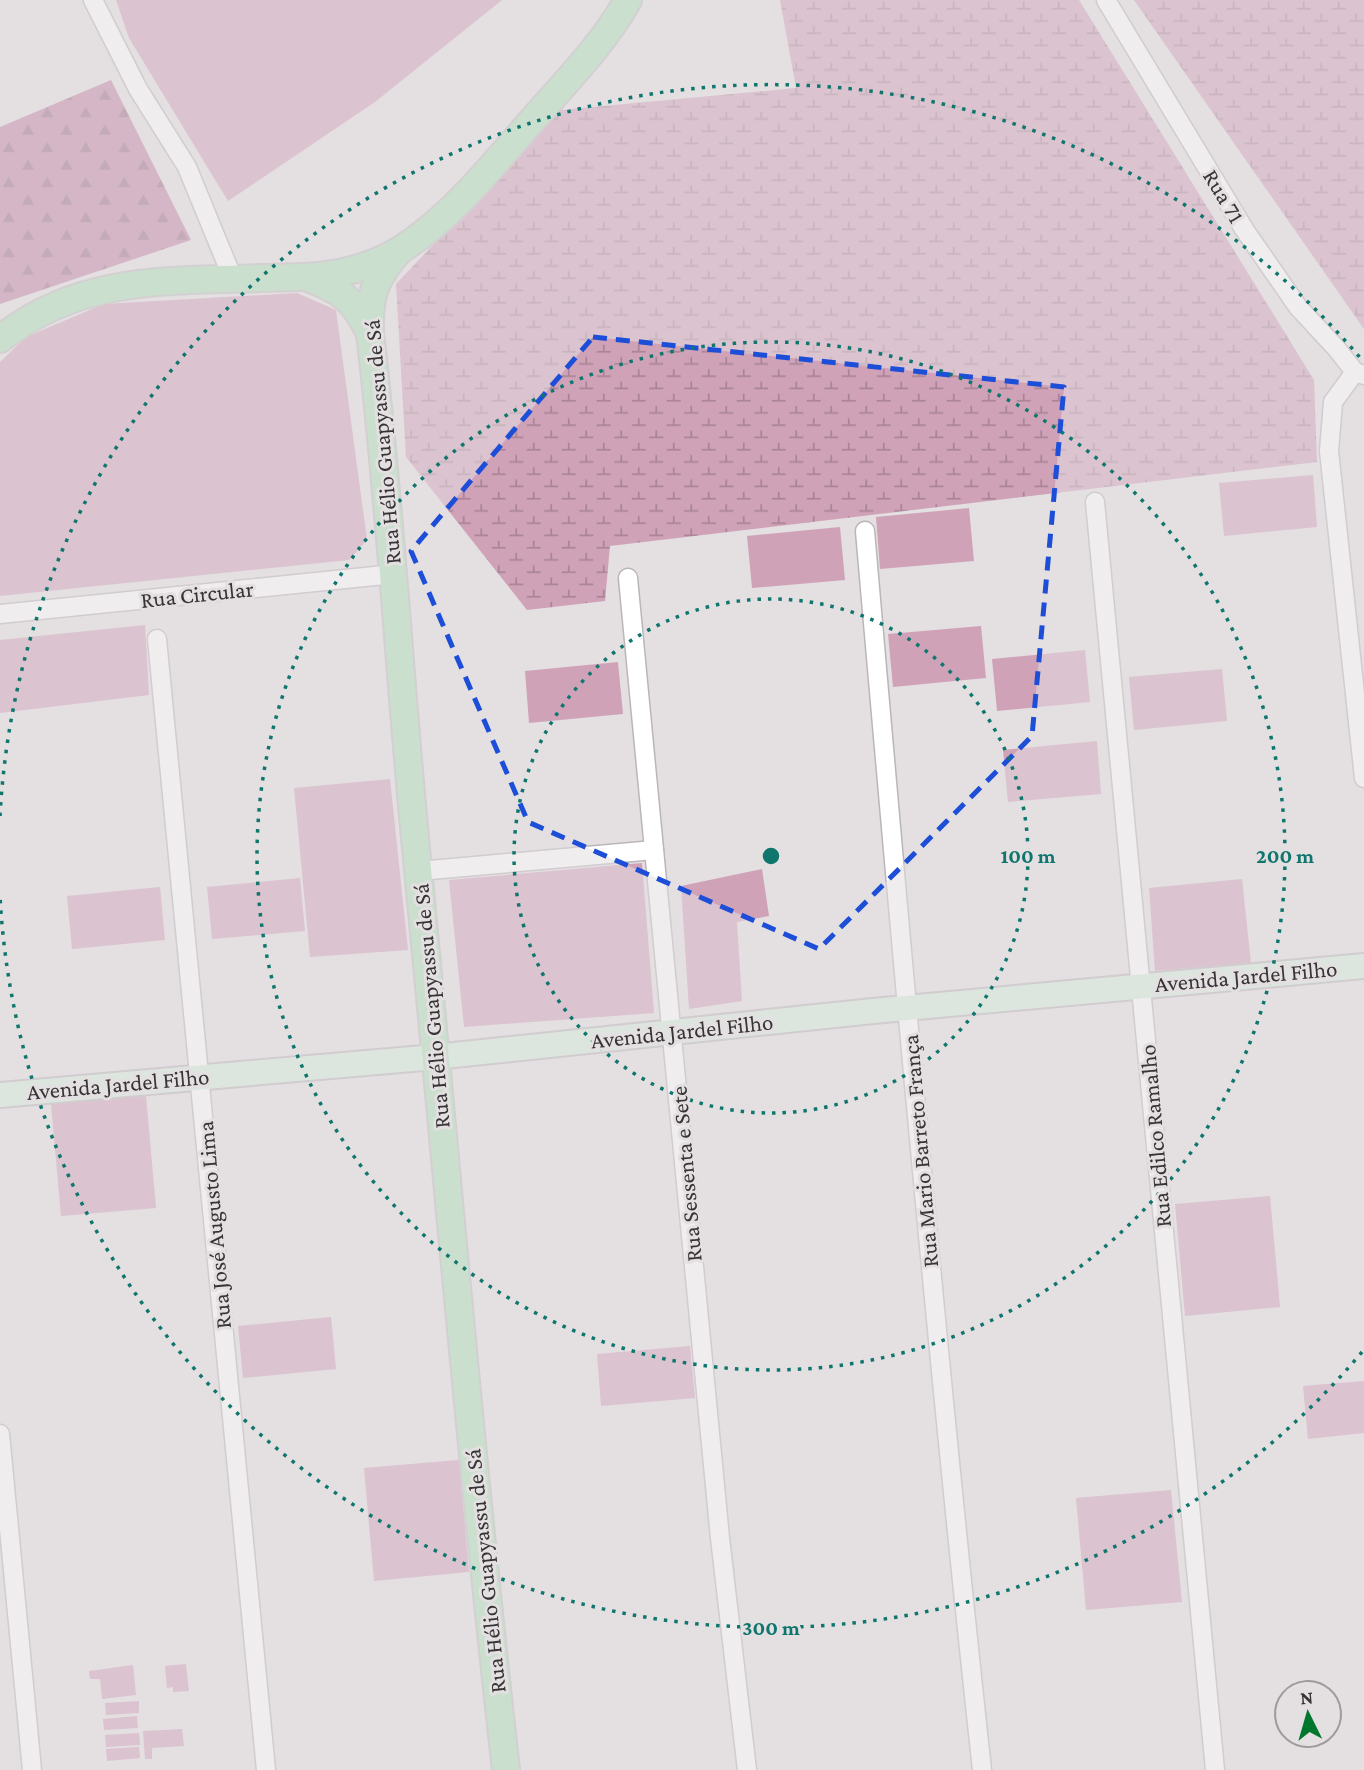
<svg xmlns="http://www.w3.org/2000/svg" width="1364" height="1770" font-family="'Crimson Pro',serif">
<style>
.green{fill:#d0a2b8}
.forest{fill:url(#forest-firs)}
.wetland{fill:url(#wetland-marsh)}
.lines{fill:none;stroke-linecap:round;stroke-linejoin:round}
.minor-casing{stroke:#bbb6b8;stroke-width:21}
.secondary-casing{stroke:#bbb6b8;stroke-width:28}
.primary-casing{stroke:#bfbebe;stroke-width:30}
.minor{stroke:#fff;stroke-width:18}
.secondary{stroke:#d6efda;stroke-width:24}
.primary{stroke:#addfb5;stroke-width:26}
.marked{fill:none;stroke:#1d4ed8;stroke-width:5;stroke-dasharray:14 9;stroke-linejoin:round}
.ring{fill:none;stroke:#0f766e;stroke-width:3.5;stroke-dasharray:3.5 7}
.labels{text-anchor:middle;stroke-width:6;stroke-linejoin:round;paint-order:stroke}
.street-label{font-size:23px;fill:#363435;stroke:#e4dfe1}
.centre{fill:#0f766e;stroke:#e4dfe1;stroke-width:3.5}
.ring-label{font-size:21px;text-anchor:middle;font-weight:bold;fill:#0f766e;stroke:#e4dfe1;stroke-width:6;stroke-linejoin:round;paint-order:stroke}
</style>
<defs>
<pattern id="forest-firs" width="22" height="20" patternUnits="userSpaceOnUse" patternTransform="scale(1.75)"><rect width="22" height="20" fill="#c186a4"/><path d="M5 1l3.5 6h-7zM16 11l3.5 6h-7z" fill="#9e6e86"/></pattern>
<pattern id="wetland-marsh" width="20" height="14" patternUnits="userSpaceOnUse" patternTransform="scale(1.75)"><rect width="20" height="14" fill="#d0a2b8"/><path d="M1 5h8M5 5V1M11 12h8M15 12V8" fill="none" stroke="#aa8596"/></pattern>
</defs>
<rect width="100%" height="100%" fill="#e4dfe1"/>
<g class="green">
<polygon points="116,0 502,0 375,102 228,201 129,38"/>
<polygon points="297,293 336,310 367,540 349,560 0,596 0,362 26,337 104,304"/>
<polygon points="1313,475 1317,527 1224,536 1219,483"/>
<polygon points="969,508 974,561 880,569 876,517"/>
<polygon points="840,527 845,580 752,588 747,536"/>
<polygon points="145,625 149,695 0,713 0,640"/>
<polygon points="981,626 986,678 893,687 888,634"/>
<polygon points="1085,650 1090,702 997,711 992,659"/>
<polygon points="618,662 623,714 529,723 525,671"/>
<polygon points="1222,669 1227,721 1134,730 1129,677"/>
<polygon points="1097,741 1101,794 1008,802 1003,750"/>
<polygon points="390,779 408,950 310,957 294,788"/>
<polygon points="642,863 654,1013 464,1027 449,880"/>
<polygon points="762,869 769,916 737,922 742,1001 689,1009 681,886"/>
<polygon points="300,878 305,931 212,939 207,887"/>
<polygon points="1242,879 1251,963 1155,971 1149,888"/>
<polygon points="160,887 165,940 72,949 67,896"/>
<polygon points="146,1096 156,1208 61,1216 51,1104"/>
<polygon points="1270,1196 1280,1307 1185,1316 1175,1204"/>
<polygon points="331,1317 336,1369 243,1378 238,1326"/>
<polygon points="690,1346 695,1398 601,1406 597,1354"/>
<polygon points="1364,1381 1364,1433 1308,1439 1303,1386"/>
<polygon points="459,1460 469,1572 374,1581 364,1468"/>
<polygon points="1171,1490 1182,1602 1086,1610 1076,1498"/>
<polygon points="186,1664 189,1691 173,1692 173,1687 167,1688 165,1666"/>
<polygon points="133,1665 136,1695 102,1699 100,1679 90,1679 89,1671"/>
<polygon points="139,1701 139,1713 106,1715 105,1703"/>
<polygon points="137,1716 138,1728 104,1730 103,1719"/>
<polygon points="182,1729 184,1746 152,1748 152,1759 145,1759 143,1731"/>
<polygon points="139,1733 140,1745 106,1747 105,1735"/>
<polygon points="139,1747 140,1758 107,1761 106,1749"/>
</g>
<polygon class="forest" points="111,80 191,240 0,304 0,127"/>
<g class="wetland">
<polygon points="780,0 1079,0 1314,380 1317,462 610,546 605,601 527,610 406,457 396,284 561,110 796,88"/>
<polygon points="1134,0 1364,0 1364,329"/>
</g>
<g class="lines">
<defs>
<g id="minor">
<polyline points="93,0 138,89 187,167 233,279"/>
<polyline points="1106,0 1244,229 1298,307 1336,348 1355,372 1364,375"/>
<polyline points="1355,372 1333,402 1329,451 1364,778"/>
<polyline points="1095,502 1215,1770"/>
<path d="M865,531C901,944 937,1358 982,1770"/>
<polyline points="628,578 720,1538 747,1770"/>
<polyline points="0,614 394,574"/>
<polyline points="157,639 266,1770"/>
<polyline points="419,871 654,850"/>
<polyline points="0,1434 32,1770"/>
</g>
<polyline id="secondary" points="0,1095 435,1057 873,1011 1364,966"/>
<g id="primary">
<path d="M399,251C374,279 369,295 370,333C390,501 399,670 415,838C445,1149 471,1460 506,1770"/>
<path d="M308,278C342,290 354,301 370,333"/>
<path d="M0,339C79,276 167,281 262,278C283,277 305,278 326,275C351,272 379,263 400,250C451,218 490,168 529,124C563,85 602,46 628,0"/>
</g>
</defs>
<use href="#minor" class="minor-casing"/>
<use href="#secondary" class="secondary-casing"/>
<use href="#primary" class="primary-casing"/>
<use href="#minor" class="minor"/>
<use href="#secondary" class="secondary"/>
<use href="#primary" class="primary"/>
</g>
<path d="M0 0H1364V1770H0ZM593,337L1064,387L1032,736L819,949L528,822L411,551Z" fill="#e4dfe1" fill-opacity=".55" fill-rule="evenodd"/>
<path class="marked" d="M593,337L1064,387L1032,736L819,949L528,822L411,551Z"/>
<g class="ring">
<circle cx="771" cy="856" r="257"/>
<circle cx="771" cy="856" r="514"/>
<path d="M1362 1352A772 772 0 0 1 0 896M0 816A772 772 0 0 1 1362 360"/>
</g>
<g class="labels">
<g class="street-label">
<text transform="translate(1224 196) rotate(59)" y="8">Rua 71</text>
<text transform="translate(382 442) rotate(-95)" y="8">Rua Hélio Guapyassu de Sá</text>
<text transform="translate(197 594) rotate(-6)" y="8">Rua Circular</text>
<text transform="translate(1246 976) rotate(-5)" y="8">Avenida Jardel Filho</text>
<text transform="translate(431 1006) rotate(-95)" y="8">Rua Hélio Guapyassu de Sá</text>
<text transform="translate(682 1031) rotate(-6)" y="8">Avenida Jardel Filho</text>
<text transform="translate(118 1084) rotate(-5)" y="8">Avenida Jardel Filho</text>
<text transform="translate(1155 1136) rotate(-95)" y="8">Rua Edilco Ramalho</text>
<text transform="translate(920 1151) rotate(-95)" y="8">Rua Mario Barreto França</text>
<text transform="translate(686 1174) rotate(-95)" y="8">Rua Sessenta e Sete</text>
<text transform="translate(214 1225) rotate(-95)" y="8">Rua José Augusto Lima</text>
<text transform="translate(485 1571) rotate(-96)" y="8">Rua Hélio Guapyassu de Sá</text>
</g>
</g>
<circle cx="771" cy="856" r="10" class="centre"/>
<g class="ring-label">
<text x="1028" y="863">100 m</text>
<text x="1285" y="863">200 m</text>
<text x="771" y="1635">300 m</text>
</g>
<g transform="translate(1308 1714) rotate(355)"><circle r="33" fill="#e4dfe1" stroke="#9e9b9c" stroke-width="2"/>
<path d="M0-5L12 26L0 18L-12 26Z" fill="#00772d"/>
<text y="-10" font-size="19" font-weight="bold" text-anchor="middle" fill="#363435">N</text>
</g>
</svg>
